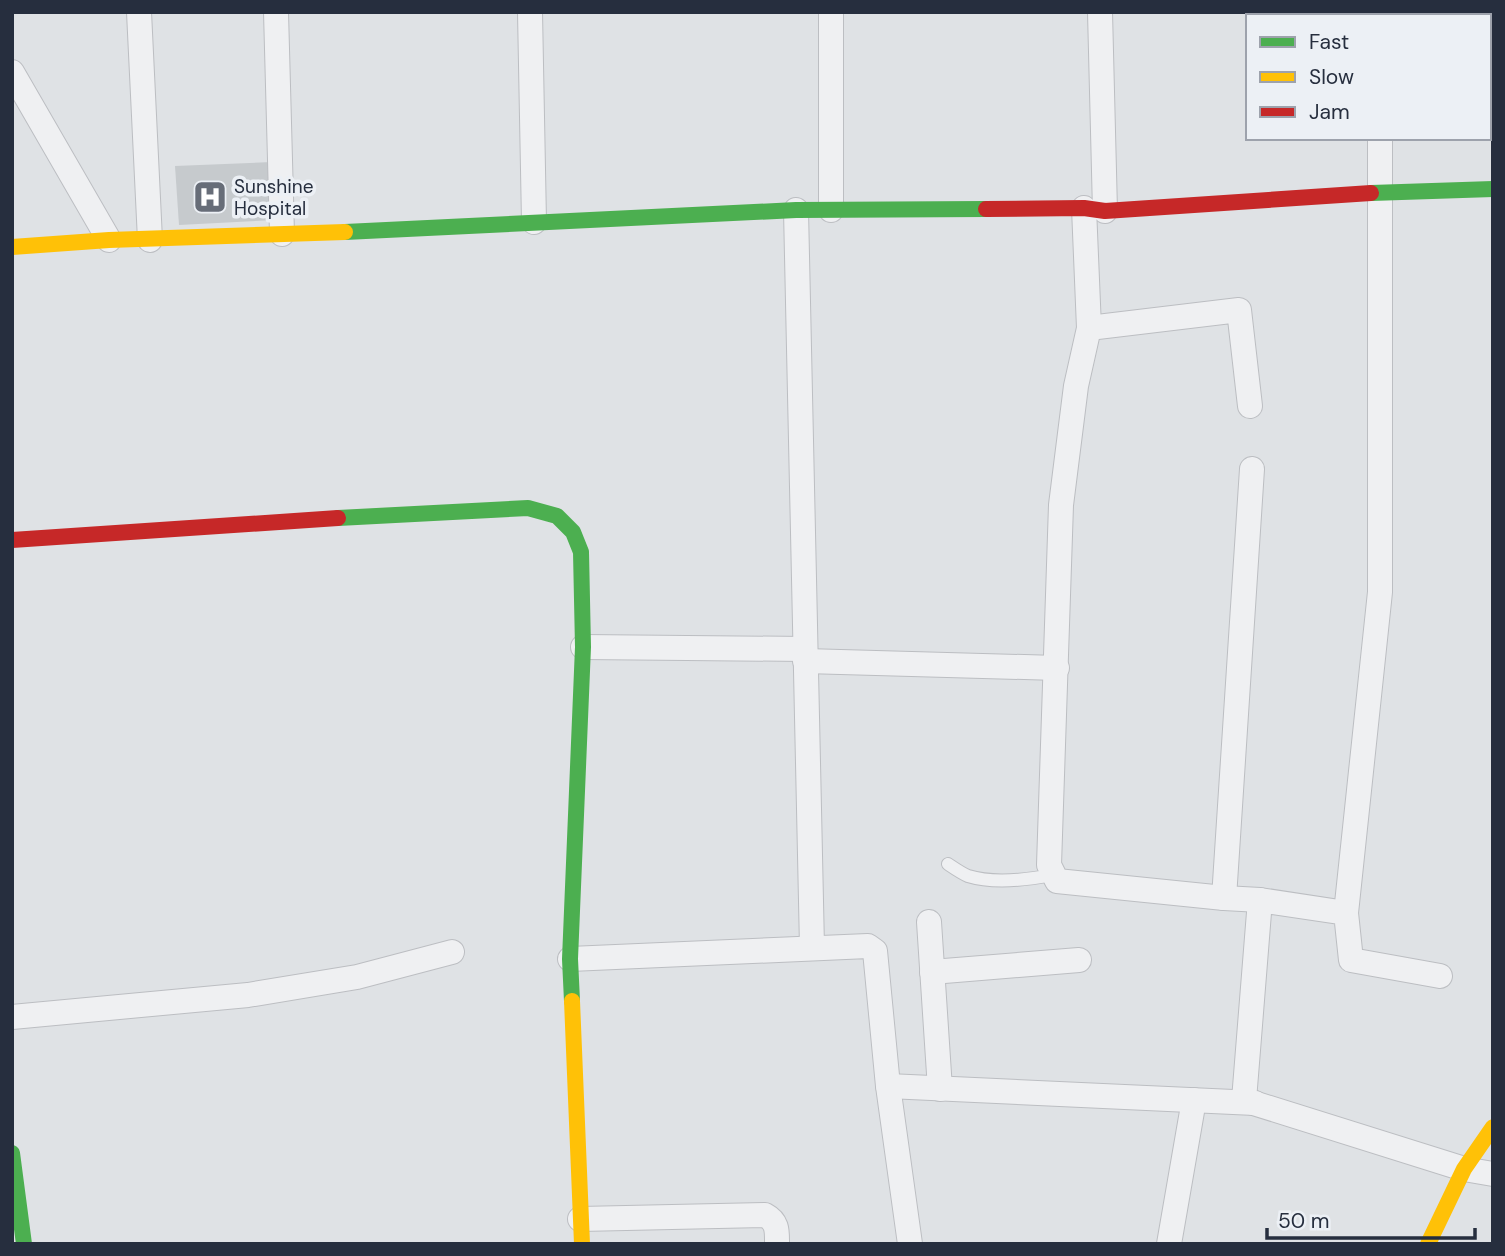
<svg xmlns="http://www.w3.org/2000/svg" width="1505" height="1256" font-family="'DM Sans',sans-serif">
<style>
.building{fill:#c6cacd}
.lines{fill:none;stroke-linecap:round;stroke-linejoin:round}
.lane-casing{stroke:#bcbec2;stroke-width:14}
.street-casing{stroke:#bcbec2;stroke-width:26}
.lane{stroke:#eff0f2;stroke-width:12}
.street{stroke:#eff0f2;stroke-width:24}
.fast{stroke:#4caf50;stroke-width:16}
.slow{stroke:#ffc107;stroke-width:16}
.jam{stroke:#c62828;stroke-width:16}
.labels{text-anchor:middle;stroke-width:7;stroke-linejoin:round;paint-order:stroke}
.poi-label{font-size:19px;fill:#262e3e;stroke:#ecf0f5;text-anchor:start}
</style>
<rect width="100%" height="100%" fill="#dfe2e5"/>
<polygon class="building" points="272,162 275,220 179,225 175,166"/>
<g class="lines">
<defs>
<path id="lane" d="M948,864C954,868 961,873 968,876C994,884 1026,880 1052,875"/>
<g id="street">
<polyline points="139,12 150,240"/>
<polyline points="276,12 282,234"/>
<polyline points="530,12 534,222"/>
<polyline points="1100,12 1105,211"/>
<polyline points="1381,16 1381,12"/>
<polyline points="12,72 109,240"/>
<polyline points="1084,208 1089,328 1076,386 1061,505 1049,865 1057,881 1224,898"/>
<polyline points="796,210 812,947"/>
<polyline points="831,210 831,12"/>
<polyline points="1089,328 1239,310 1250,406"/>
<polyline points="1252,469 1224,898 1260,900"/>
<polyline points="583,647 805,649"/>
<polyline points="805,661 1057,668"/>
<polyline points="1346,913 1380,592 1380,138"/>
<polyline points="929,922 940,1089"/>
<polyline points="570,959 868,946 875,951 888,1086 910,1244"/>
<polyline points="932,972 1079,960"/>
<polyline points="1440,976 1351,960 1346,913 1260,900 1244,1100 1464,1169 1493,1174"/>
<polyline points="12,1017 248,995 357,977 452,952"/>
<polyline points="888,1086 1255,1103"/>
<path d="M580,1219L765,1215C778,1222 777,1231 777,1244"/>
<polyline points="1169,1244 1194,1100"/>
</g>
</defs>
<use href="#lane" class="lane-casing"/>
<use href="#street" class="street-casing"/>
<use href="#lane" class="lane"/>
<use href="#street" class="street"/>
<g class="fast">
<polyline points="1371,193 1493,189"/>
<polyline points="345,232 796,210 986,209"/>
<polyline points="338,518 528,508 557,516 573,532 581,552 583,647 570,959 572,1001"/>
<polyline points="12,1153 24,1244"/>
</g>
<g class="slow">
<polyline points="12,247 109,240 345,232"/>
<polyline points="572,1001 582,1244"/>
<polyline points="1428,1244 1464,1169 1493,1127"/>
</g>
<g class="jam">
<polyline points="986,209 1084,208 1105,211 1371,193"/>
<polyline points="12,540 338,518"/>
</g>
</g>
<defs>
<symbol id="hospital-square" viewBox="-11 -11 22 22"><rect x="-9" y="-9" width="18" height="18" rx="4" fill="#676d78" stroke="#ecf0f5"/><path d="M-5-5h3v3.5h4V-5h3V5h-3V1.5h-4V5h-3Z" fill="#fff"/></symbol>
</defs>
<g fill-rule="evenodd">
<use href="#hospital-square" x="191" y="178" width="38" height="38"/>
</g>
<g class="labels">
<g class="poi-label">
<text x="234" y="193">Sunshine<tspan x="234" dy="22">Hospital</tspan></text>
</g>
</g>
<rect width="1505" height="1256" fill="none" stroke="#262e3e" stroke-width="28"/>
<rect x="1246" y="14" width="245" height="126" fill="#ecf0f5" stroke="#9da2ac" stroke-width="2"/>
<rect x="1260" y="37" width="35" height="10" fill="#4caf50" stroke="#9da2ac" stroke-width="2"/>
<text x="1309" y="49" font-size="21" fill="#262e3e">Fast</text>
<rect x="1260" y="72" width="35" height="10" fill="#ffc107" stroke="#9da2ac" stroke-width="2"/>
<text x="1309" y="84" font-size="21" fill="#262e3e">Slow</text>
<rect x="1260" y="107" width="35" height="10" fill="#c62828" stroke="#9da2ac" stroke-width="2"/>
<text x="1309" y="119" font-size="21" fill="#262e3e">Jam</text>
<path d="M1267 1228v10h208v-10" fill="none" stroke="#262e3e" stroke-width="3.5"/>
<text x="1278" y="1228" font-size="21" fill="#262e3e" stroke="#ecf0f5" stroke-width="5" paint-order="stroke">50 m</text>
</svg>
